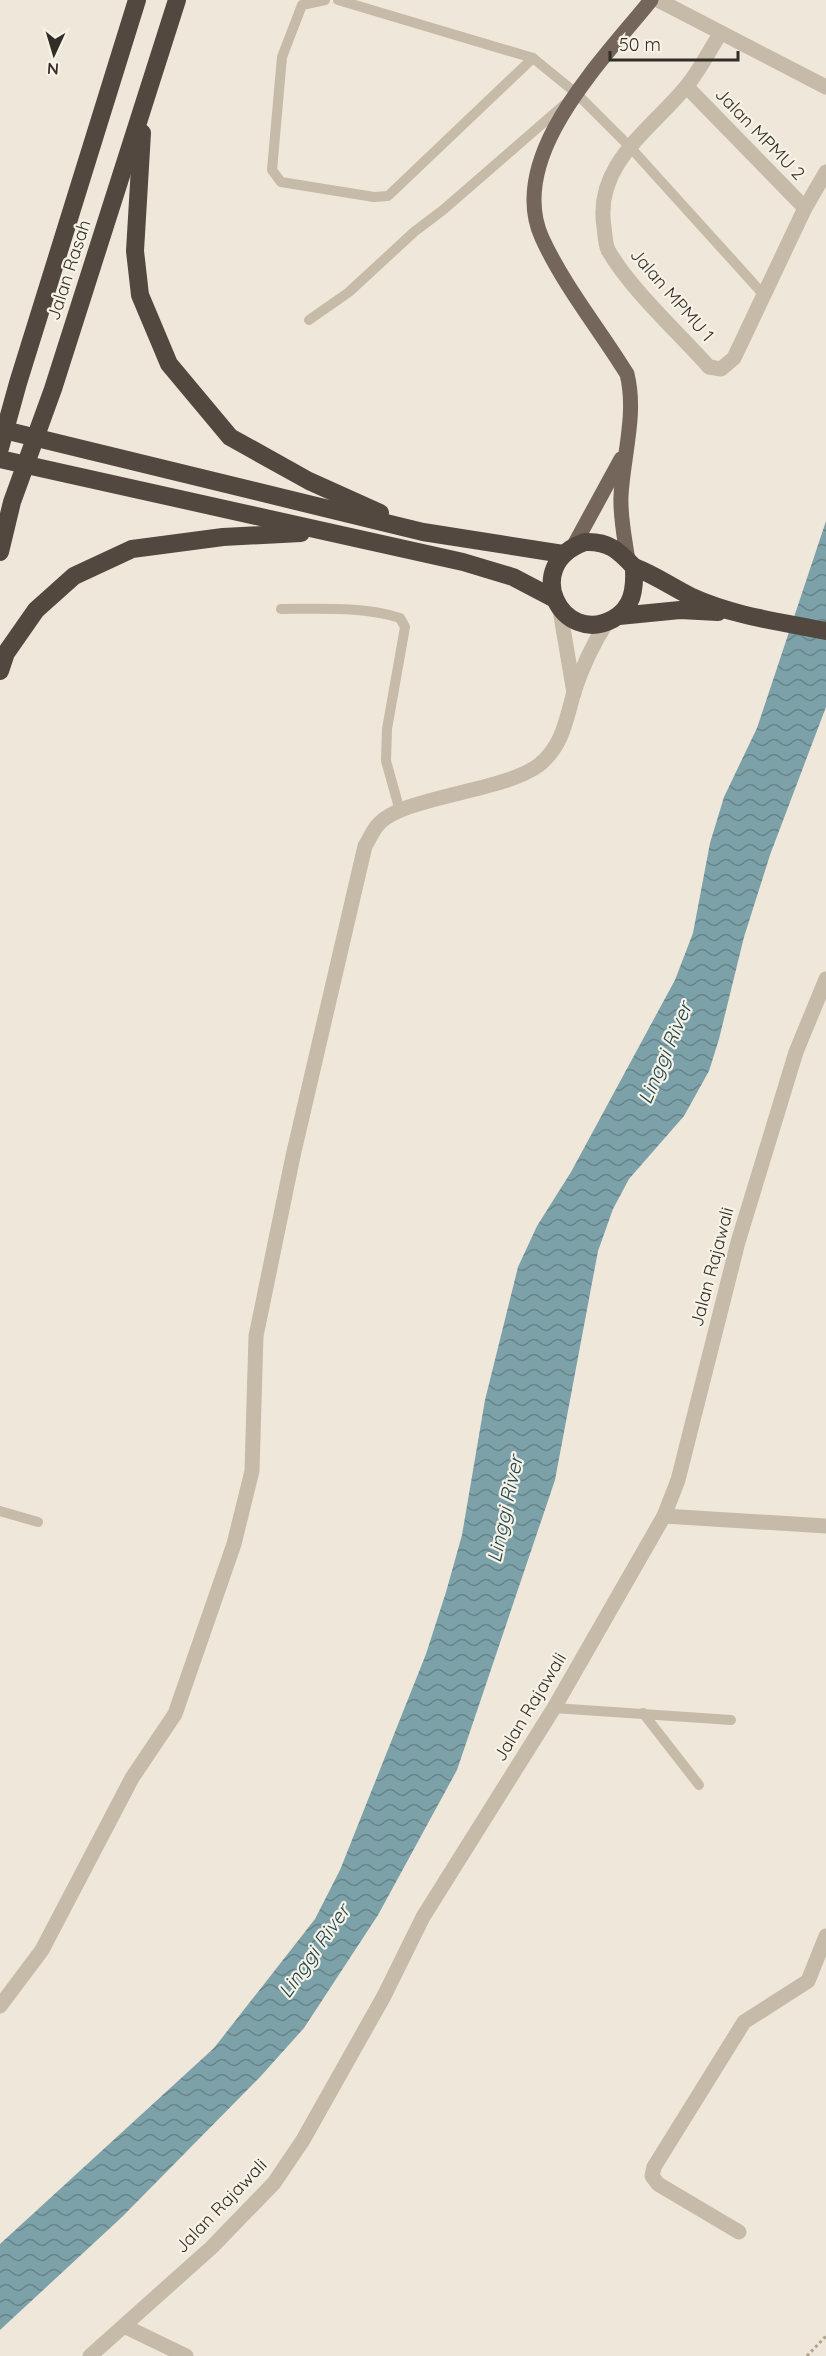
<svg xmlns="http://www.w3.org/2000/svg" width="826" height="2356" font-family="Quicksand,sans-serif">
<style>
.water{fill:url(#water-waves)}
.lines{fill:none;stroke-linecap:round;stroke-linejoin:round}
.path{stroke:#b1a492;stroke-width:3;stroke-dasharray:3 3;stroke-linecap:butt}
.lane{stroke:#c6baa8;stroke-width:10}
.street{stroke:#c6baa8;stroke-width:15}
.primary{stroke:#74665a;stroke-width:15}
.highway{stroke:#53483f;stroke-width:18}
.labels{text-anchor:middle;stroke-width:4.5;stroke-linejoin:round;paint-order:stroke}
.street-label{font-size:18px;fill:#332d27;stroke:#f7f2e6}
.water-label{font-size:20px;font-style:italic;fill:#214650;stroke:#f7f2e6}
</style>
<defs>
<pattern id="water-waves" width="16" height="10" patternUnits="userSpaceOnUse" patternTransform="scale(1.5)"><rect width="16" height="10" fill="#7ca1a9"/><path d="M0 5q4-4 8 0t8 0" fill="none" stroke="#66848a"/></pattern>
</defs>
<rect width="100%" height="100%" fill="#efe8da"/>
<polygon class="water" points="826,521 826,707 770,855 744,937 719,1039 709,1071 684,1116 629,1179 613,1209 598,1251 555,1480 457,1770 378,1915 304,2028 260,2077 122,2217 0,2330 0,2244 214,2048 315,1919 340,1870 426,1654 446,1592 462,1535 485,1400 518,1267 537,1226 571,1172 675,980 693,933 710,843 724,797 757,728"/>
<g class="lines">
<polyline class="path" points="807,2356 826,2336"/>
<g class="lane">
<polyline points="325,0 302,5 282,57 272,170 281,182 374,197 388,196 533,58"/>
<polyline points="338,0 533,58 577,94 630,147 763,294"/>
<polyline points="309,320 349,292 414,232 443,210 565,104"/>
<path d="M281,609C319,609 363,606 400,618L405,627L387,729L386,761L400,811"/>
<polyline points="0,1511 38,1522"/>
<polyline points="554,1708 731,1720"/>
<polyline points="643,1713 699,1785"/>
</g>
<g class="street">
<polyline points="658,0 826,87"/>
<path d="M720,34C709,51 699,72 685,88C650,130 594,165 604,227C605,234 605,243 608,250C631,290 678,332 709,367L721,369L734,358L805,208L826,172"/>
<polyline points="687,87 805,208"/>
<polyline points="560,610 574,693"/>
<polyline points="664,1516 826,1526"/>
<path d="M0,2006L42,1950L132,1778L175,1714L234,1544L252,1471L256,1336L293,1156L365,846C369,840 372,832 377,826C400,796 501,793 539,765C563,745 566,720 574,692C582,667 593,644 607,622"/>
<polyline points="739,2232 658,2184 652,2176 654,2167 744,2022 808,1981 826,1936"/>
<polyline points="124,2326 186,2356"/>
<polyline points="90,2356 212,2247 274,2183 303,2140 384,1996 423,1917 554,1708 664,1516 678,1480 738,1242 796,1052 826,979"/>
</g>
<g class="primary">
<polyline points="573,547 621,459"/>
<path d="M628,561C625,540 620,518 621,496C623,456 637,414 627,374C600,330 564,286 542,238C505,156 604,59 651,0"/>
</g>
<g class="highway">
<polyline points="142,133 135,251 140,295 169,364 230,437 309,481 380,513"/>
<polyline points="0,429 423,532 563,554"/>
<polyline points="0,448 18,383 137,0"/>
<polyline points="0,459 463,562 513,577 553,598"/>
<path d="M585,542C609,541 619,551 634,567C635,589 633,608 613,619C562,647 520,565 585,542Z"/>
<polyline points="0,552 12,502 53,389 177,0"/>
<path d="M634,567C655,575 672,587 692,597C733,616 782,622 826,631"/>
<polyline points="619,616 680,610 718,612"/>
<polyline points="0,671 6,653 36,610 74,576 132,549 223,537 301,533"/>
</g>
</g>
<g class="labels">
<g class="street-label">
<text transform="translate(760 134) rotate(46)" y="6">Jalan MPMU 2</text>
<text transform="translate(69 270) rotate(-72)" y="6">Jalan Rasah</text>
<text transform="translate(672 295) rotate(49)" y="6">Jalan MPMU 1</text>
<text transform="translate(712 1267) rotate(-75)" y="6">Jalan Rajawali</text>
<text transform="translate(530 1707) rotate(-59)" y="6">Jalan Rajawali</text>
<text transform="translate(221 2206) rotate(-46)" y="6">Jalan Rajawali</text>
</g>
<g class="water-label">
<text transform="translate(665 1053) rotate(-67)" y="7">Linggi River</text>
<text transform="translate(505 1509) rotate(-78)" y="7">Linggi River</text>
<text transform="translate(314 1951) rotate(-55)" y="7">Linggi River</text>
</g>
</g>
<g transform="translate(54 54) rotate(184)" stroke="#f7f2e6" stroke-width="4.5" paint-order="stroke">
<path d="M0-4.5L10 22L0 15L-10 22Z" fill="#332d27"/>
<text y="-9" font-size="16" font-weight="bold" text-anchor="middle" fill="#332d27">N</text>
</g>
<path d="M610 51v9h128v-9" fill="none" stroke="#332d27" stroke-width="3"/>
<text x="619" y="51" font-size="18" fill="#332d27" stroke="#f7f2e6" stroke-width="4.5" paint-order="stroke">50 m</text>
</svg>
